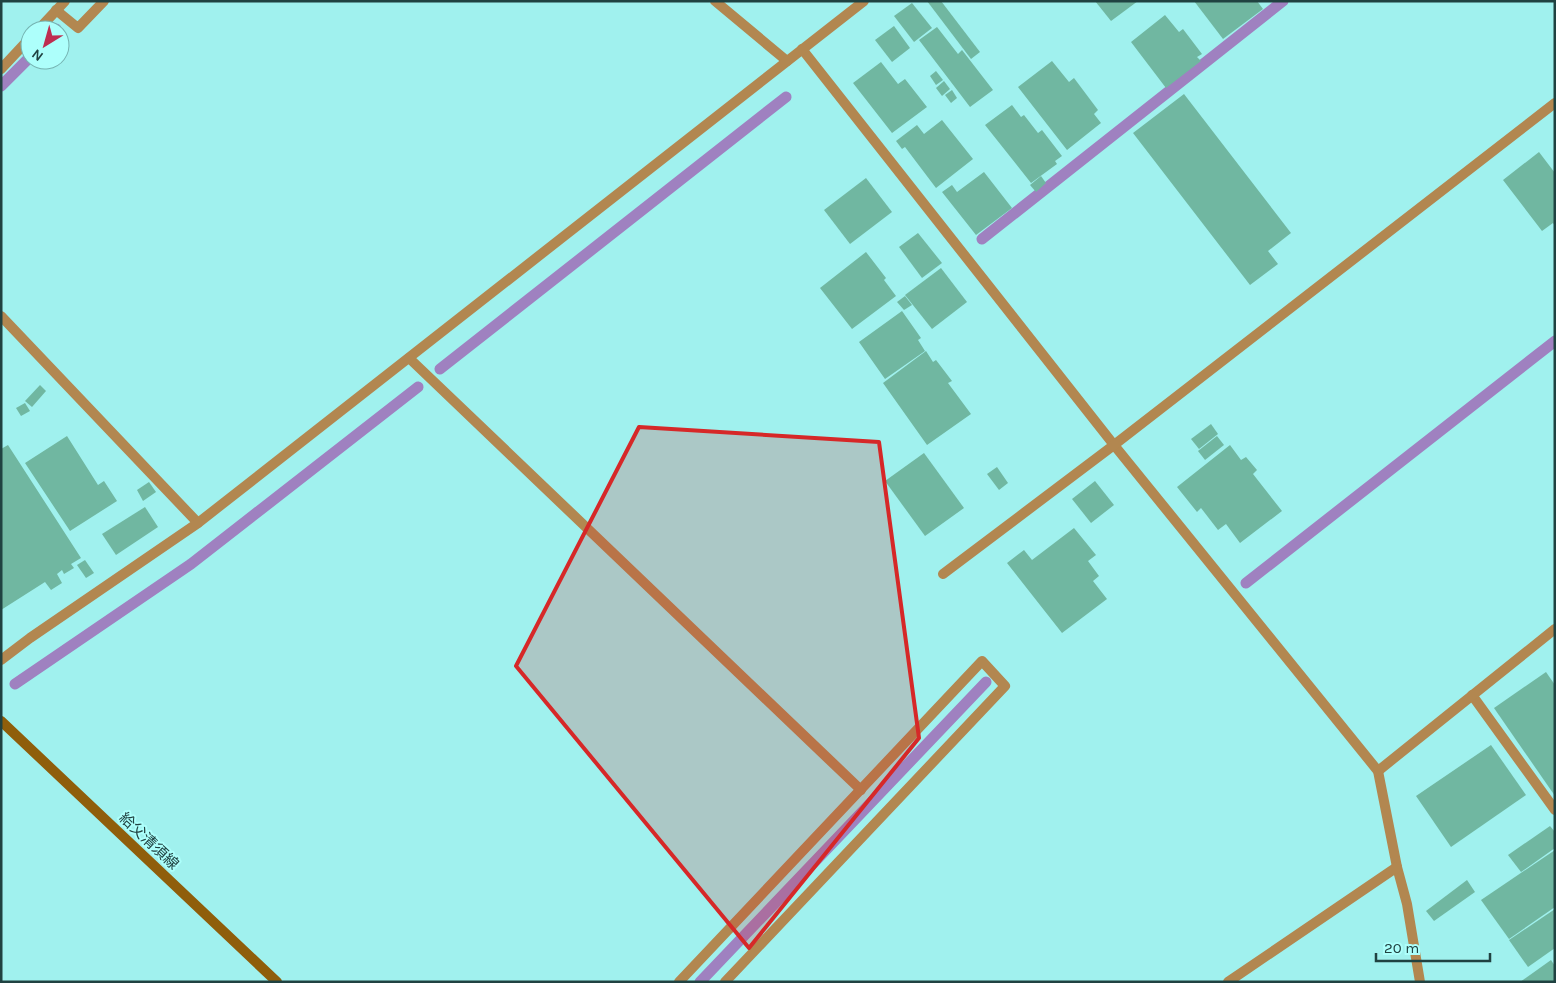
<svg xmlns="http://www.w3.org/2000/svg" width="1556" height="983" font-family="Karla,'Noto Sans JP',sans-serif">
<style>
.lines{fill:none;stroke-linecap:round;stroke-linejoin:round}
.stream{stroke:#9f81c0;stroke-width:11}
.building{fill:#70b7a1}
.service{stroke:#b28750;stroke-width:10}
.minor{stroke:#b28750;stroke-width:10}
.secondary{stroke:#8f5e0b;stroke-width:10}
.marked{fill:#d62828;fill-opacity:0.2;stroke:#d62828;stroke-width:4;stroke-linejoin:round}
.labels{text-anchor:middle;stroke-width:4;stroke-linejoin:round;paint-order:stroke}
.street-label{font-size:15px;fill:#204241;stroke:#adfffb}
</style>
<rect width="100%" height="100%" fill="#a0f1ee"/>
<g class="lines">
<g class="stream">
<polyline points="56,30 56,29"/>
<polyline points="1,86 30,57"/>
<polyline points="982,239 1283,1"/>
<polyline points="440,369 786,97"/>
<polyline points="1246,583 1555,341"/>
<polyline points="15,684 191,564 418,387"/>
<polyline points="700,982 986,682"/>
</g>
</g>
<g class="building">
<polygon points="927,1 941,1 980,52 971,59"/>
<polygon points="1095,1 1138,1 1111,21"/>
<polygon points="1194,1 1257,1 1263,9 1223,39"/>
<polygon points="912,3 932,28 914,42 894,16"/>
<polygon points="1165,15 1179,32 1183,29 1202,54 1197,57 1201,61 1166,88 1131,42"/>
<polygon points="894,26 910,48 892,62 875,40"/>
<polygon points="937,27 958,54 962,50 993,90 970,107 919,40"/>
<polygon points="1052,61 1069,82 1074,78 1098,110 1094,114 1101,123 1067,150 1018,87"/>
<polygon points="881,62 898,84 905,79 927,107 892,133 853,83"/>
<polygon points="936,71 943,80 936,85 930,76"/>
<polygon points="944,81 950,89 942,96 936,88"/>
<polygon points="952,90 957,98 951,103 945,95"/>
<polygon points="1184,94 1291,233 1268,251 1278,264 1250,285 1133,133"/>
<polygon points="1012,105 1021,117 1024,115 1038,133 1042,130 1062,156 1055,161 1057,164 1031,183 985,125"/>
<polygon points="942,120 973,159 936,188 905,147 902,149 896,141 917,125 924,134"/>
<polygon points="1539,152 1555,173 1555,226 1553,223 1542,231 1503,180"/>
<polygon points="984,172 1012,208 976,235 942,192 952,185 957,192"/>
<polygon points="1041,176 1046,183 1036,192 1030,185"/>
<polygon points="866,178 892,212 850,244 824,210"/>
<polygon points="918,233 942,263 922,278 899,247"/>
<polygon points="866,252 886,278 884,280 896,296 852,329 820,288"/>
<polygon points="941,268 967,302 932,329 905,295"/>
<polygon points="905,296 912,305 904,310 897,302"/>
<polygon points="902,311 921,338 918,340 925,351 885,379 859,342"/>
<polygon points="926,351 933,362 936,360 952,381 948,383 971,414 927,445 883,383"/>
<polygon points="40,385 46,391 32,407 25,401"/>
<polygon points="25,403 30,411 21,416 16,408"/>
<polygon points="1211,424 1218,434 1199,449 1191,439"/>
<polygon points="67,436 98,485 104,481 117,501 70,531 25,463"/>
<polygon points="1217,436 1224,445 1205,460 1198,451"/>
<polygon points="8,445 81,558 71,564 74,568 64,574 62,570 57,574 62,583 51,590 45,582 1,610 1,449"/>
<polygon points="1230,445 1241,460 1246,457 1257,470 1253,474 1282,511 1240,543 1226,524 1218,530 1201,508 1197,512 1177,487"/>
<polygon points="924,453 964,508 925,536 885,481"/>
<polygon points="997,467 1008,483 999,490 987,474"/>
<polygon points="1095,481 1114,505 1091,523 1072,499"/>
<polygon points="149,482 156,492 143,501 137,490"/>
<polygon points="145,507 158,527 116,555 102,534"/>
<polygon points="1074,528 1096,555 1088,561 1099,576 1093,581 1107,599 1062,633 1007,563 1024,550 1032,560"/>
<polygon points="85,560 94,573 86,578 77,565"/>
<polygon points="1546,672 1555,685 1555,796 1494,708"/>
<polygon points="1491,745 1526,795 1451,847 1416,796"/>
<polygon points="1550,826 1555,832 1555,848 1521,872 1508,855"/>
<polygon points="1555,850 1555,907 1509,939 1481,900"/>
<polygon points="1467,880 1475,892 1434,921 1426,911"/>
<polygon points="1555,909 1555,948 1528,967 1509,940"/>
<polygon points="1551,960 1555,966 1555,982 1520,982"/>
</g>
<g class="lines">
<polyline class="service" points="1,316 198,523"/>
<g class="minor">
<polyline points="715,1 787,61"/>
<polyline points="56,10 78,28 104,1"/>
<polyline points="38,30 65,1"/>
<polyline points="802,49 1114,445 1378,771 1397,867 1407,904 1420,982"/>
<polyline points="1,69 30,38"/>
<polyline points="409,358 861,790"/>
<polyline points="943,574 1114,445 1555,103"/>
<polyline points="1,660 30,638 198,523 864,1"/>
<polyline points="1472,695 1555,810"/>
<polyline points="1378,771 1555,629"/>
<polyline points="679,982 982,661 1005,686 725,982"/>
<polyline points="1228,982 1397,867"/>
</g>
<polyline class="secondary" points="1,721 277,982"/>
</g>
<path class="marked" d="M639,427L879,442L919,738L749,948L516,666Z"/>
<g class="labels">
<g class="street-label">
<text transform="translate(149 841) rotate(43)" y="5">給父清須線</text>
</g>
</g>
<rect width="1556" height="983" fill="none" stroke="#204241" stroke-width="5"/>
<g transform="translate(45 45) rotate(217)"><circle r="24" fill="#adfffb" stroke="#75b3b1"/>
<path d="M0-4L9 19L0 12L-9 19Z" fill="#be2d50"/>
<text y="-8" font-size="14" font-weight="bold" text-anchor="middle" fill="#204241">N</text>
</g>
<path d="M1376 953v8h114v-8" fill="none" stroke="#204241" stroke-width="2.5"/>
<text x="1384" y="953" font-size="15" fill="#204241" stroke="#adfffb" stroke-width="4" paint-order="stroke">20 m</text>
</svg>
